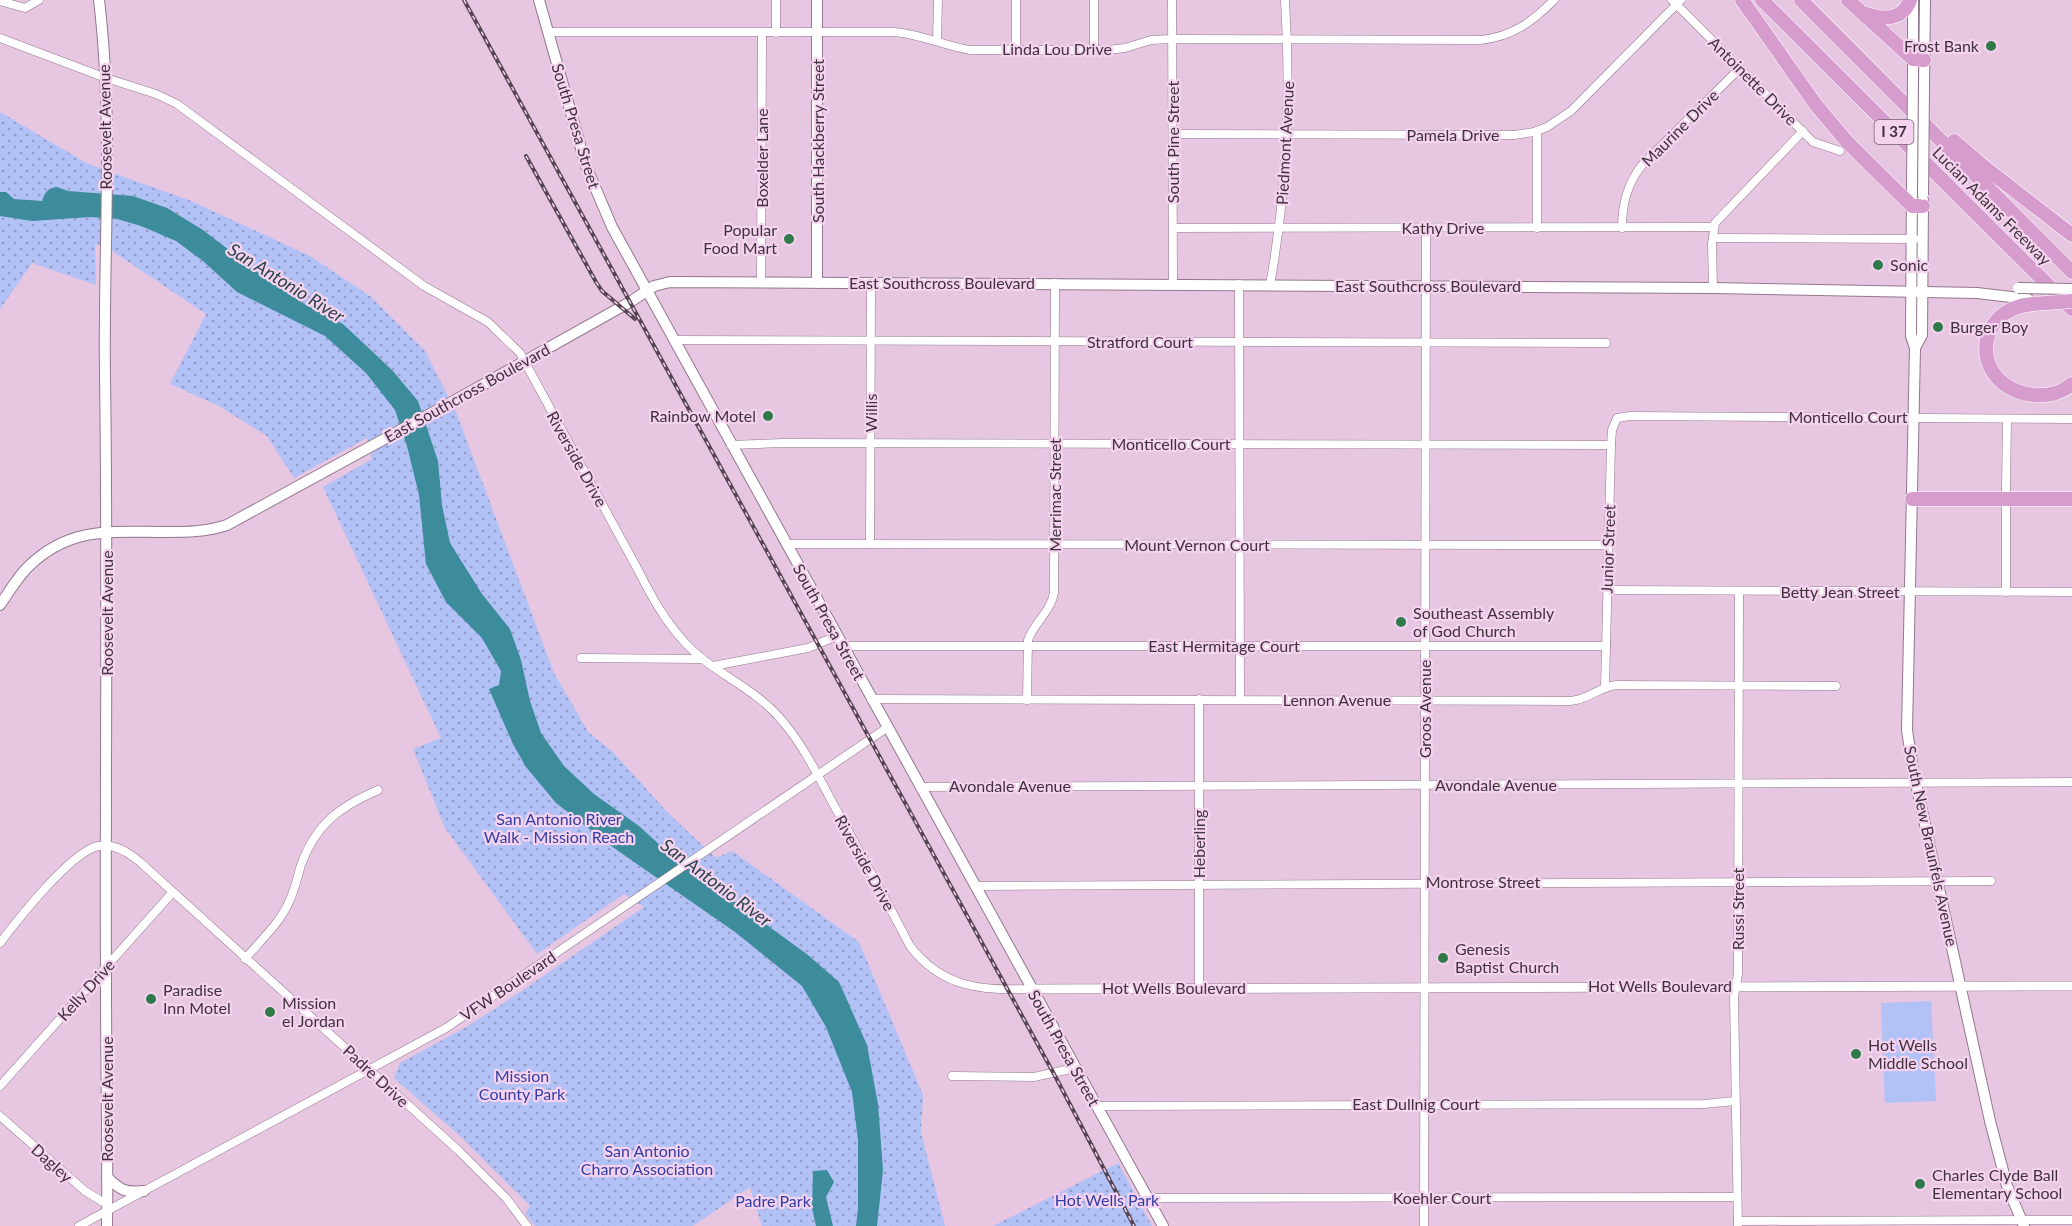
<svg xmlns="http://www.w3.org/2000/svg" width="2072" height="1226" font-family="Lato,sans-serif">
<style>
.grass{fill:#b2c1f6}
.park{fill:url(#park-dots)}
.water{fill:#3c8c9b}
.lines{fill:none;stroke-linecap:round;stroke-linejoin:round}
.minor-casing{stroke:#94778f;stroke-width:9}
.tertiary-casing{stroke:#94778f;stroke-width:10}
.secondary-casing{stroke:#94778f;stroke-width:12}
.motorway-casing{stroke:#fff;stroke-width:15}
.minor{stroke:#fff;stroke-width:8}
.tertiary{stroke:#fff;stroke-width:9}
.secondary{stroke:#fff;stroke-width:10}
.motorway{stroke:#d79cce;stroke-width:14}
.rail-casing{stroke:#554552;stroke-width:4}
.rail{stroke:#f5d3ef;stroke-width:1.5;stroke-dasharray:4.5;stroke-linecap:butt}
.secondary-bridge-casing{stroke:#94778f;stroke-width:12;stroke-linecap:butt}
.motorway-bridge-casing{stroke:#fff;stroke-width:15;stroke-linecap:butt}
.secondary-bridge{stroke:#fff;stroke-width:10}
.motorway-bridge{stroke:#d79cce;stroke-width:14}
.poi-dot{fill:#2f7a48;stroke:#f5d3ef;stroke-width:2}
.labels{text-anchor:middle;stroke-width:4.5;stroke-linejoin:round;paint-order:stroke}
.shield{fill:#f5d3ef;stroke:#766272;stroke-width:1.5}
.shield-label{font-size:15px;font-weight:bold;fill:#3f323d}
.poi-label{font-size:16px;fill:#3f323d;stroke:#f5d3ef;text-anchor:start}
.street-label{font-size:16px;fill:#3f323d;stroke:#f5d3ef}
.park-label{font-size:16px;fill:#313ea4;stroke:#f5d3ef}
.water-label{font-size:18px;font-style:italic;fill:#2a4349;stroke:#f5d3ef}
</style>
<defs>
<pattern id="park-dots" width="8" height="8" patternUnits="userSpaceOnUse" patternTransform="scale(1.5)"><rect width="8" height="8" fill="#b2c1f6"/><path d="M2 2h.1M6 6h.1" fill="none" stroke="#929dc8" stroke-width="1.8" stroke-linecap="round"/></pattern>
</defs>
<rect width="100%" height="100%" fill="#e7c6e2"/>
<polygon class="grass" points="1931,1001 1936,1101 1885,1103 1881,1003"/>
<g class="park">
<polygon points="0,112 88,164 191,201 310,256 370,296 425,351 456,412 554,673 588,732 613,752 669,814 716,858 732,851 859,942 923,1095 921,1132 945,1226 762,1226 750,1187 693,1226 535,1226 525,1214 530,1206 461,1137 394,1078 400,1063 466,1027 507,1001 644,907 624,894 537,954 445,828 413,749 441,738 323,487 372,459 367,438 294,478 267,436 219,406 170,384 206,314 112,251 95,244 96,285 32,263 0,309"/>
<polygon points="1118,1163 1152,1226 993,1226"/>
</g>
<g class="water">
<path d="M57,187L68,191L133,196L167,208L203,230L264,277L304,304L343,324L392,370L418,401L438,461L442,505L450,543L482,594L510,629L521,660L530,701L541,733L564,766L594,794L639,826L673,857L808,955L839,982L867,1045L878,1104L883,1170L877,1226H856L858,1209V1140L852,1092L826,1027L802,986L735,932L614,848L556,803L526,767L513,744L489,689L499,685L501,671L482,638L446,602L426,564L419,495L407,446L395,410L366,373L325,336L237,292L203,261L176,241L141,226L117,219L90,217L32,221L0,216V192H6L14,199L42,201C45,192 48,188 57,187Z"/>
<polygon points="827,1170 834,1182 826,1197 833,1226 816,1226 812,1208 813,1171"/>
</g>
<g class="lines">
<defs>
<g id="minor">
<polyline points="776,0 776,33"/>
<polyline points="1094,0 1094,50"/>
<polyline points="1172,0 1173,284"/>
<polyline points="1672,0 1813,142 1840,151"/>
<polyline points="0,1 25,8 39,0"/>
<path d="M548,32H894C921,34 944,46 970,50H1107L1125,48L1151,40L1172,39L1480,40C1512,37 1532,22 1554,0"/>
<path d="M0,38L106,78L156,94L177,104L424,286L488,322L520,353L638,570C655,604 674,637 705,661C732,681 763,696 784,723C805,748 820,780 836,809C861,854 886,900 910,946C942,988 982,991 1032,989"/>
<polyline points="937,41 938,0"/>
<polyline points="1016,50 1016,0"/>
<polyline points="1173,134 1514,135 1534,132 1547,127 1571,111 1681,0"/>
<polyline points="1173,228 1714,227"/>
<polyline points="1537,228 1537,131"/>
<path d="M1622,228C1622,204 1627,184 1642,165L1740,68"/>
<polyline points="1713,238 1915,239"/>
<polyline points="761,282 762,33"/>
<polyline points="1239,284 1240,700"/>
<path d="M1270,285C1287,191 1291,96 1285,0"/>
<polyline points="1713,288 1712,244 1715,223 1803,131"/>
<polyline points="674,340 1606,343"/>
<polyline points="731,445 783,443 1611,445"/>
<polyline points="2006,490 2007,419"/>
<polyline points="786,544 1608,545"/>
<polyline points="870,544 871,283"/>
<polyline points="1607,590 2072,592"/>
<polyline points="2006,592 2006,505"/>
<polyline points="843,646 1606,646"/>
<polyline points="581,658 702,659"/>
<polyline points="713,666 808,648 837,636"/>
<polyline points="1605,688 1611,445 1612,430 1617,418 1630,416 2072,419"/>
<path d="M871,699L1570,701C1588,700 1599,687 1616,685L1836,686"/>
<path d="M1027,700L1028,640C1034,623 1051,611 1054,593L1055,283"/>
<polyline points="920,787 2072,782"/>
<polyline points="975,886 1991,881"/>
<path d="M0,943C18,919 71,852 98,846C114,843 128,852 140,862L459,1151L506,1198L527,1226"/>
<path d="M245,959C260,941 278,925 288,904C295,891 297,878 301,865C316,824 339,807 378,790"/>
<polyline points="1199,988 1199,699"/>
<polyline points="952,1076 1034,1077 1075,1068"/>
<polyline points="0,1086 172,893"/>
<polyline points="1096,1106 1704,1104 1735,1101"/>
<polyline points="0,1116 85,1191 108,1205"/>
<polyline points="1147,1198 1737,1197"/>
<polyline points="1738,1221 2072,1220"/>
<polyline points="79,1226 446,1028 888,727"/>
<polyline points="1424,1226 1426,228"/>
<polyline points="1738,1226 1734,997 1738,974 1739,592"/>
</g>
<polyline id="tertiary" points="1032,989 2072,986"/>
<g id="secondary">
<path d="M99,0C114,125 103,250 105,376C108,579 105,782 106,986C106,1066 108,1146 107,1226"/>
<polyline points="539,0 586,166 612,227 1163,1226"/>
<polyline points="1913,0 1913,76"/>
<polyline points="1924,87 1925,0"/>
<polyline points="1912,184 1911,336 1915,348 1907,730 1913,770 1990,1121 2007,1186 2024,1226"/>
<polyline points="817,283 817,0"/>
<polyline points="1915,348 1922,335 1923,200"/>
<path d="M0,605C9,592 18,576 30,565C71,526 112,532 164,532C186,532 206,532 227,525L452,402L630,302L654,286L670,282L1713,288L1977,293L2028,299"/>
<path d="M107,1177C120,1190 125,1193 144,1191"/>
</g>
<g id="motorway">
<polyline points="1742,0 1816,105 1848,143 1912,206 1923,206"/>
<polyline points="1762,0 2072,309"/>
<polyline points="1801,0 2072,272"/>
<polyline points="1848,0 1913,59 1924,60"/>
<path d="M1867,14C1884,20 1903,20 1910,0"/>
<polyline points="1954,141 1983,166 2072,235"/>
<path d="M2033,304C1970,309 1971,388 2033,395C2048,396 2060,394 2072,384"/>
<polyline points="1912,499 2072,499"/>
</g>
</defs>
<use href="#minor" class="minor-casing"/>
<use href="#tertiary" class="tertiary-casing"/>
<use href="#secondary" class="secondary-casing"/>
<use href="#motorway" class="motorway-casing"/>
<use href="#minor" class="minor"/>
<use href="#tertiary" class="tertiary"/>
<use href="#secondary" class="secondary"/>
<use href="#motorway" class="motorway"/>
<defs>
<g id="rail">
<polyline points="464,0 1054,1074 1134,1226"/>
<polyline points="526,156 596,282 602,291 635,319"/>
</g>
</defs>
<use href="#rail" class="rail-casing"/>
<use href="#rail" class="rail"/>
<defs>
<g id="secondary-bridge">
<polyline points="1912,184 1913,76"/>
<polyline points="1923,195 1924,87"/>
<polyline points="2018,288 2072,289"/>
</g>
<polyline id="motorway-bridge" points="2033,304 2072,301"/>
</defs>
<use href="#secondary-bridge" class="secondary-bridge-casing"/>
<use href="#motorway-bridge" class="motorway-bridge-casing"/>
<use href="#secondary-bridge" class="secondary-bridge"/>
<use href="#motorway-bridge" class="motorway-bridge"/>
</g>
<g class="poi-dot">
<circle cx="1991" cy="46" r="6"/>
<circle cx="789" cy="239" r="6"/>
<circle cx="1878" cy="265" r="6"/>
<circle cx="1938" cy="327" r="6"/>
<circle cx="768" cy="416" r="6"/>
<circle cx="1401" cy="622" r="6"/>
<circle cx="1443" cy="958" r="6"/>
<circle cx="151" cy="999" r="6"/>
<circle cx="270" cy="1012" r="6"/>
<circle cx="1856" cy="1054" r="6"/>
<circle cx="1920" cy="1184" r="6"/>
</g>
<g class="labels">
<rect class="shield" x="1874.5" y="120" width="39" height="24" rx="4.5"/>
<g class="shield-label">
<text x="1894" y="137">I 37</text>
</g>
<g class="poi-label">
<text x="1979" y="52" text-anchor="end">Frost Bank</text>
<text x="777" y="236" text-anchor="end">Popular<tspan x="777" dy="18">Food Mart</tspan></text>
<text x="1890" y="271">Sonic</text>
<text x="1950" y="333">Burger Boy</text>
<text x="756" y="422" text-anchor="end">Rainbow Motel</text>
<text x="1413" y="619">Southeast Assembly<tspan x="1413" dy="18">of God Church</tspan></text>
<text x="1455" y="955">Genesis<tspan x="1455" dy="18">Baptist Church</tspan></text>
<text x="163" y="996">Paradise<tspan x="163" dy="18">Inn Motel</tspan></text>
<text x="282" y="1009">Mission<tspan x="282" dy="18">el Jordan</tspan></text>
<text x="1868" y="1051">Hot Wells<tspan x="1868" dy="18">Middle School</tspan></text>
<text x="1932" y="1181">Charles Clyde Ball<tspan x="1932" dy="18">Elementary School</tspan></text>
</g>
<g class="street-label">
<text x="1057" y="55">Linda Lou Drive</text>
<text transform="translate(1753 81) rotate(45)" y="6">Antoinette Drive</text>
<text transform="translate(576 126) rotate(73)" y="6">South Presa Street</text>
<text transform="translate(105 127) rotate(-91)" y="6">Roosevelt Avenue</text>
<text transform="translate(1680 128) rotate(-45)" y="6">Maurine Drive</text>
<text x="1453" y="141">Pamela Drive</text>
<text transform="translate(818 141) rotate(-90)" y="6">South Hackberry Street</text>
<text transform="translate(1173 142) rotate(-90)" y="6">South Pine Street</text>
<text transform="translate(1285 143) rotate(-87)" y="6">Piedmont Avenue</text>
<text transform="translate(762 158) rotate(-90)" y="6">Boxelder Lane</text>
<text transform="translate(1992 206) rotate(45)" y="6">Lucian Adams Freeway</text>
<text x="1443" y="234">Kathy Drive</text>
<text x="942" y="289">East Southcross Boulevard</text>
<text x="1428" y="292">East Southcross Boulevard</text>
<text x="1140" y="348">Stratford Court</text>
<text transform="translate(467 393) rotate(-29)" y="6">East Southcross Boulevard</text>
<text transform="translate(871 413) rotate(-90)" y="6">Willis</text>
<text x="1848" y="423">Monticello Court</text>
<text x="1171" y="450">Monticello Court</text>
<text transform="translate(577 459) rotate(61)" y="6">Riverside Drive</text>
<text transform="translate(1055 495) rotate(-90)" y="6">Merrimac Street</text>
<text x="1197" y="551">Mount Vernon Court</text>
<text transform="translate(1608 549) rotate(-88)" y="6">Junior Street</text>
<text x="1840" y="598">Betty Jean Street</text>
<text transform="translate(107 613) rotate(-90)" y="6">Roosevelt Avenue</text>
<text transform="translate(829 622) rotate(61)" y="6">South Presa Street</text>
<text x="1224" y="652">East Hermitage Court</text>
<text x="1337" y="706">Lennon Avenue</text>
<text transform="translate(1425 709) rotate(-90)" y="6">Groos Avenue</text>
<text x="1496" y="791">Avondale Avenue</text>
<text x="1010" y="792">Avondale Avenue</text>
<text transform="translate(1199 844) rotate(-90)" y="6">Heberling</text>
<text transform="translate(1931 846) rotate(78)" y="6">South New Braunfels Avenue</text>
<text transform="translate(865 863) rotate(61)" y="6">Riverside Drive</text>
<text x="1483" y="888">Montrose Street</text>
<text transform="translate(1738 909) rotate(-90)" y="6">Russi Street</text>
<text transform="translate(508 986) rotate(-34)" y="6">VFW Boulevard</text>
<text x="1660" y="992">Hot Wells Boulevard</text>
<text x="1174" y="994">Hot Wells Boulevard</text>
<text transform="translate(86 990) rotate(-48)" y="6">Kelly Drive</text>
<text transform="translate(1064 1048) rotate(61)" y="6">South Presa Street</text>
<text transform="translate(376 1076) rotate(43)" y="6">Padre Drive</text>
<text transform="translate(107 1099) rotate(-90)" y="6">Roosevelt Avenue</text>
<text x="1416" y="1110">East Dullnig Court</text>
<text transform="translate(52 1163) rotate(42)" y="6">Dagley</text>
<text x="1442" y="1204">Koehler Court</text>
</g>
<g class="park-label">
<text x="559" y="825">San Antonio River<tspan x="559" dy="18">Walk - Mission Reach</tspan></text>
<text x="522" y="1082">Mission<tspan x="522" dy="18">County Park</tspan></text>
<text x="647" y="1157">San Antonio<tspan x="647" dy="18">Charro Association</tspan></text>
<text x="1107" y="1206">Hot Wells Park</text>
<text x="773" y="1207">Padre Park</text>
</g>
<g class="water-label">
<text transform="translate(286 283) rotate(32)" y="6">San Antonio River</text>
<text transform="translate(716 883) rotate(37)" y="6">San Antonio River</text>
</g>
</g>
</svg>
